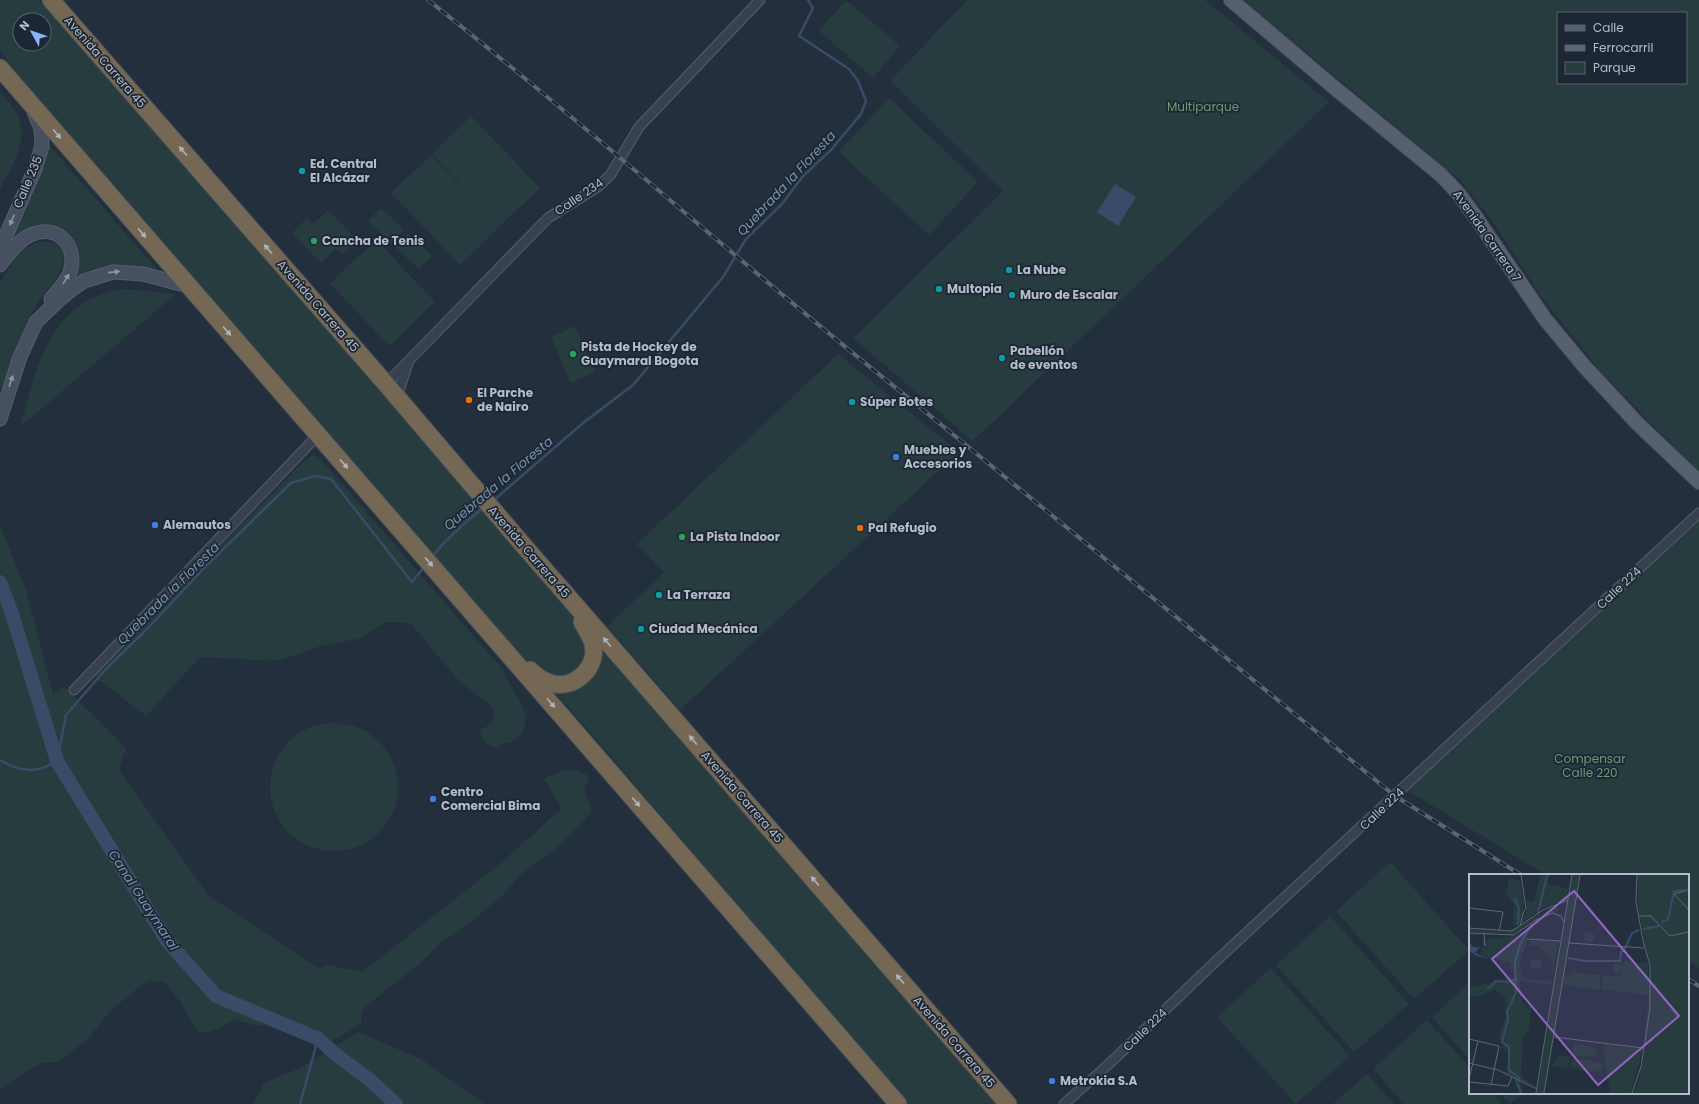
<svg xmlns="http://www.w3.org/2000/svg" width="1699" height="1104" font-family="Poppins,sans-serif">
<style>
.green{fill:#263c3f;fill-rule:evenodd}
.water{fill:#394c67}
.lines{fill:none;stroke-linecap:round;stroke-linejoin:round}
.stream{stroke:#394c67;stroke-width:2.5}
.river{stroke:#394c67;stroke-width:14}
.street-casing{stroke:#565f6c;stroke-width:11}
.secondary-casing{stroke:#565f6c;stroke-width:15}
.primary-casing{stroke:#414a57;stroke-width:16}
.highway-casing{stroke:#434c59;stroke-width:19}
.street{stroke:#38414e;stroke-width:9}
.secondary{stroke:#465061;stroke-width:13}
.primary{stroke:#56606e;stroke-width:14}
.highway{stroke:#746855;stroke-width:17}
.rail-casing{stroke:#5a6575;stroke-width:4}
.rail{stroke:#1d2633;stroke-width:2.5;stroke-dasharray:8;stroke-linecap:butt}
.oneway{fill:#aeb4bd}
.oneway2{fill:#8e96a5}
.culture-dot{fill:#0f9aa8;stroke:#1d2633;stroke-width:1.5}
.leisure-dot{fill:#2e9e5b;stroke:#1d2633;stroke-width:1.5}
.food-dot{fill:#e8710a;stroke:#1d2633;stroke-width:1.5}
.shop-dot{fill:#3f7fe0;stroke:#1d2633;stroke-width:1.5}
.labels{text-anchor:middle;stroke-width:3.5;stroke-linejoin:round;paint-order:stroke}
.street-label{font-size:12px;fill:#b4bcc9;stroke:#1d2633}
.park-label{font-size:12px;fill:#6b9a76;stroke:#1d2633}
.poi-label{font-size:12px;font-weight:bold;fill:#b4bcc9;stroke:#1d2633;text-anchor:start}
.water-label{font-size:13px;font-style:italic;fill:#7c92b1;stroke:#1d2633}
.inset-river{fill:none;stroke:#394c67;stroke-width:2}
.inset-road{fill:none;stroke:#5e6776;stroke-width:1}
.view{fill:#9266c3;fill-opacity:0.15;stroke:#9266c3;stroke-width:2}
.inset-edge{fill:none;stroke:#b4bcc9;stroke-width:2}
</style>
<rect width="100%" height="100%" fill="#242f3e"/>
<g class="green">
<path d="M0,0H40L67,29L999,1104H906L585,726L357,472L290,388L25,84L0,50ZM20,20H44V44H20Z"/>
<polygon points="846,0 900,46 873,78 819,31"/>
<polygon points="967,0 1205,0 1329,102 973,441 853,338 1003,191 890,81"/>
<path d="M1244,0H1699V472L1601,372L1540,295L1493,222L1461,181ZM1558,13H1686V83H1558Z"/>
<path d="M0,92C5,98 10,103 14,109C32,136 13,165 0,189Z"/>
<polygon points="889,98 978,182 929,235 839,152"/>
<polygon points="471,116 540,188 500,226 432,154"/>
<path d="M49,145L161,274C146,272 129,267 114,267C96,267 81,277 68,286C71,281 75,276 77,270C80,262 79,254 77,246C74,237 69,232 61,228C42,220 24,231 10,243L46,160Z"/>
<polygon points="431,155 500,226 460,265 391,193"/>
<polygon points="381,208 404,230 391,244 368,221"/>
<polygon points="328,210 357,240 342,254 336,248 321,263 292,233 307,218 313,224"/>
<polygon points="408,233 432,256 419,269 395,247"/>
<polygon points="376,240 435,302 389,346 330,283"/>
<polygon points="47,241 58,245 64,254 63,265 59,274 35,307 0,390 0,282 17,256 26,248 36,243"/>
<path d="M125,289L176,294L21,426C37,364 51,299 125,289Z"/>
<polygon points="575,326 595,372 571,383 551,337"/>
<polygon points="838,354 959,452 680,710 607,626 664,573 637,544"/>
<path d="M312,455L320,458L504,671C510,692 536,710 521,734C516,742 508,743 499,744V747C486,748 483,739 479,729C489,728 493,722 495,713L491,706L460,682L410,623L386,622L358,639L323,645L284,659L275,661L200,657L146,716L94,676L293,472Z"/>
<polygon points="1699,518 1699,968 1688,961 1688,875 1546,875 1405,789"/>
<path d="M0,525L26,590L53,695L63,686L126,748L119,770L209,896L320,969L327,965L362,972L500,864L562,808L544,779C559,772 574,764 589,777L588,783L584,788L592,812L557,848L521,874L504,894L466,926L438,945L417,966L366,1006L362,1013L361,1023L337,1039L317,1042L278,1026L253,1025L235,1020L212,1031L199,1033L180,1002L165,982L148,980L112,1009L86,1041L57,1062H44L25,1072L0,1089Z"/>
<circle cx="334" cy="787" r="64"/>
<polygon points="1390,862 1469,950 1414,999 1336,911"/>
<polygon points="1330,916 1409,1004 1354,1052 1276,965"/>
<polygon points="1271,968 1350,1056 1296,1104 1217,1017"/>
<polygon points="1470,982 1470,1060 1432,1017"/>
<polygon points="1427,1020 1470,1068 1470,1093 1492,1093 1502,1104 1404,1104 1373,1069"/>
<polygon points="358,1032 421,1059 485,1104 253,1104 264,1083 300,1068"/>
<polygon points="1367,1074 1394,1104 1333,1104"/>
<polygon points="1500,1093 1523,1093 1510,1104"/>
</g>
<polygon class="water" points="1115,184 1136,197 1118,226 1097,212"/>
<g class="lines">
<g class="stream">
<polyline points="494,500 583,423 633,385 723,277 746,239 782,204 803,176 831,150 861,114 866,101 858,81 849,69 799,36 813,8 808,0"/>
<path d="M432,557C447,538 464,523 483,508"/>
<path d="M0,760C20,772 37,774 57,761L66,715L105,670L149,627L207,565L291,483L315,476L331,479L412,582L424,567"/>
<polyline points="300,1104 317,1042 319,1039"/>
</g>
<polyline class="river" points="0,582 12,614 57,761 167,941 216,996 319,1039 334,1053 371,1081 396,1104"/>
<defs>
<g id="street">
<polyline points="386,384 548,218 599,186 611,174 639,127 760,0"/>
<polyline points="397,397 408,363"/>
<polyline points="74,690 318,435"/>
<polyline points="1064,1104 1110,1063 1215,962 1699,513"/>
</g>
<g id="secondary">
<polyline points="0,249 35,169 42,146 41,128 34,112"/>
<path d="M0,265C9,254 19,239 33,234C57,225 76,244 71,268C69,280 58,290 51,299"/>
<polyline points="0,419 20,357 36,322 59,300 71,290 84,281 113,272 143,274 188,286"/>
</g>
<polyline id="primary" points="1231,0 1330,84 1441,175 1459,194 1477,219 1545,319 1584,366 1638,424 1699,482"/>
<g id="highway">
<polyline points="51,0 386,384 518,539 1008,1104"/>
<polyline points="0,68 898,1104"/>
<path d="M530,670C536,676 545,682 554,684C576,688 598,667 593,644C591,636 586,629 582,622"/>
</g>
</defs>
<use href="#street" class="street-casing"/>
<use href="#secondary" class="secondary-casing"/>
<use href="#primary" class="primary-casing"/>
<use href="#highway" class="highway-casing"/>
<use href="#street" class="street"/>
<use href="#secondary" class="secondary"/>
<use href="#primary" class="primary"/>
<use href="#highway" class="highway"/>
<defs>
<g id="rail">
<path d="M428,0C592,129 747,270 911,400L1395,796L1521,875"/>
<polyline points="1688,979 1699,986"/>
</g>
</defs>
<use href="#rail" class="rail-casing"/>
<use href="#rail" class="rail"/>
</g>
<defs><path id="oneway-solid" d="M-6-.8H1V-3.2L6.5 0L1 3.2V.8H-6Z"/></defs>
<g class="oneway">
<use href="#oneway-solid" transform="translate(57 134) rotate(49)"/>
<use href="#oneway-solid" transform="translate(183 151) rotate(-131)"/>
<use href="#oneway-solid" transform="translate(142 233) rotate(49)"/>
<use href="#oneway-solid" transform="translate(268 249) rotate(-131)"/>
<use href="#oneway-solid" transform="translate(227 331) rotate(49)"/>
<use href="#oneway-solid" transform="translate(344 464) rotate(49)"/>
<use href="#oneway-solid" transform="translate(429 562) rotate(49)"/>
<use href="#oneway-solid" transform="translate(607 642) rotate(-131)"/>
<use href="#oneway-solid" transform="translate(551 703) rotate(49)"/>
<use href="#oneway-solid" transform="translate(693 740) rotate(-131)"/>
<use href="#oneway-solid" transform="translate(636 802) rotate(49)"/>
<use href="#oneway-solid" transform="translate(815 881) rotate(-131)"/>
<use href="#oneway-solid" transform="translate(900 979) rotate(-131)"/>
</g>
<g class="oneway2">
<use href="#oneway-solid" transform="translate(12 220) rotate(114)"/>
<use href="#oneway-solid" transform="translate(114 272) rotate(-6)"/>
<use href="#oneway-solid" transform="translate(66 279) rotate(-59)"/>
<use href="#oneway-solid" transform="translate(11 381) rotate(-71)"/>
</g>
<g class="culture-dot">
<circle cx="302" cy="171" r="4"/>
<circle cx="1009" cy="270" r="4"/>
<circle cx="939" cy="289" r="4"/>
<circle cx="1012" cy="295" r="4"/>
<circle cx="1002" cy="358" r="4"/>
<circle cx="852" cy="402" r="4"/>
<circle cx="659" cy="595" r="4"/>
<circle cx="641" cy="629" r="4"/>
</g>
<g class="leisure-dot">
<circle cx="314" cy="241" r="4"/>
<circle cx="573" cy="354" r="4"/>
<circle cx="682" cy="537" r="4"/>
</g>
<g class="food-dot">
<circle cx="469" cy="400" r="4"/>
<circle cx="860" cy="528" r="4"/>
</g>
<g class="shop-dot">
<circle cx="896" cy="457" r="4"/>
<circle cx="155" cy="525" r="4"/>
<circle cx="433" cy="799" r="4"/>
<circle cx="1052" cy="1081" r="4"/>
</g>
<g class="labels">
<g class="street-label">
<text transform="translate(105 62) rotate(49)" y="4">Avenida Carrera 45</text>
<text transform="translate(28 182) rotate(-67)" y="4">Calle 235</text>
<text transform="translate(579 197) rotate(-34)" y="4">Calle 234</text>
<text transform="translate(1487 236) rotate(55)" y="4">Avenida Carrera 7</text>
<text transform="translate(318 306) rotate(49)" y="4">Avenida Carrera 45</text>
<text transform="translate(529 552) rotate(49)" y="4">Avenida Carrera 45</text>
<text transform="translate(1619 588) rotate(-43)" y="4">Calle 224</text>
<text transform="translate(742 797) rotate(49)" y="4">Avenida Carrera 45</text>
<text transform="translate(1382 809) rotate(-43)" y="4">Calle 224</text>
<text transform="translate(1145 1030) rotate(-44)" y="4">Calle 224</text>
<text transform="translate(954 1042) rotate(49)" y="4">Avenida Carrera 45</text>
</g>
<g class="park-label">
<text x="1203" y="111">Multiparque</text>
<text x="1590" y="763">Compensar<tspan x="1590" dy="14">Calle 220</tspan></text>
</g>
<g class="poi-label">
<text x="310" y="168">Ed. Central<tspan x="310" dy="14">El Alcázar</tspan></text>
<text x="322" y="245">Cancha de Tenis</text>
<text x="1017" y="274">La Nube</text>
<text x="947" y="293">Multopia</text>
<text x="1020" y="299">Muro de Escalar</text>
<text x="581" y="351">Pista de Hockey de<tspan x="581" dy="14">Guaymaral Bogota</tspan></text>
<text x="1010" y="355">Pabellón<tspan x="1010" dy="14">de eventos</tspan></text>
<text x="477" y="397">El Parche<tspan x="477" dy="14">de Nairo</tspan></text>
<text x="860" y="406">Súper Botes</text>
<text x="904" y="454">Muebles y<tspan x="904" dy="14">Accesorios</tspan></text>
<text x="163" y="529">Alemautos</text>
<text x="868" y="532">Pal Refugio</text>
<text x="690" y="541">La Pista Indoor</text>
<text x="667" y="599">La Terraza</text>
<text x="649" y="633">Ciudad Mecánica</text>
<text x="441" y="796">Centro<tspan x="441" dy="14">Comercial Bima</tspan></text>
<text x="1060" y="1085">Metrokia S.A</text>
</g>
<g class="water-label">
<text transform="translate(786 183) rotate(-47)" y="5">Quebrada la Floresta</text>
<text transform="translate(498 483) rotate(-40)" y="5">Quebrada la Floresta</text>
<text transform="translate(168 593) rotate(-45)" y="5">Quebrada la Floresta</text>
<text transform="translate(144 900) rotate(57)" y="5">Canal Guaymaral</text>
</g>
</g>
<g transform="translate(1469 874)">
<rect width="220" height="220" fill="#242f3e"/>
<path d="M71,1H81L79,10L99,15L98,25L72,35L53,48L58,35V26L65,28ZM104,1H111L75,219H68ZM169,1H220V219H164L170,207L175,179L182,91L177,77L169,29ZM40,4L51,7L55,29L51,49L44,52L45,31L37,20ZM83,34H89L90,37L44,60L0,58V55L37,58ZM67,48L57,63V72L51,88L53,100L55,104L84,107L81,111L51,107L53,127L62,134L60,154L54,163L52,203L67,212L51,207L54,219H51L45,203L37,199L40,177L33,174L30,177L32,172H35L30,162L37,143L36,123L26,115L11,122L1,123L0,114L41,103L49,106L41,95V89L13,81L12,75L18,73L17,68L21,65L47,62ZM114.5 63a5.5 5.5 0 1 1 11 0a5.5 5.5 0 1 1-11 0ZM61,66L90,68L83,101L80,99L83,97L84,86L69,72H61ZM61 90a6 6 0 1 1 12 0a6 6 0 1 1-12 0ZM154,88L179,89L180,121L133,116V101L153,103ZM144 94a5 5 0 1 1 10 0a5 5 0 1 1-10 0ZM104,98L131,101V116L94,111L96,100L103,101ZM105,170L120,172L118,183L103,181ZM134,170L174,175L162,219H141ZM118 178a5 5 0 1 1 10 0a5 5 0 1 1-10 0ZM89,181L101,183L99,194L83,192ZM101 190a5 5 0 1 1 10 0a5 5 0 1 1-10 0ZM111,185L125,187L124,198L109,196ZM124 193a5 5 0 1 1 10 0a5 5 0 1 1-10 0Z" fill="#263c3f"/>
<path d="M0,67L3,72L9,74L13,71L6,79L21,85L8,82L0,77Z" fill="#394c67"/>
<path class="inset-river" d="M46,25L50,34L49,51M69,39L78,1M193,50L194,47L199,46L205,17L220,16M174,55L190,52M99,84L116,87H151L152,78L155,77L163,59L170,56M18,114L22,113L26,107L39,108L48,105M51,205L40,196V173L33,168L39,145L38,138L47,118L46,87L52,68L63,50M47,206L52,219"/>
<path class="inset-road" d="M52,1L57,34L53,41M216,17L205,20L220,36M0,34L34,38L30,57M170,42H182L201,62L220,58M51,52L54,40M0,54L43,57L74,36L99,26M0,59L45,61L67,46L83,39L92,42L95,48M15,60L16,72L15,67M58,65L92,67M100,69L175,74M85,163L174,174M0,165L30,172L22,211M0,189L29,196L68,215M0,205L9,167M0,208L39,212L43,203M67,219L103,1M75,219L111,1M163,219L172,193L181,134V91L174,67L167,27L168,1"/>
<path class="view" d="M105,17L210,142L129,211L23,85Z"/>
<rect width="220" height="220" class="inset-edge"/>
</g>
<rect x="1557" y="12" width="130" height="72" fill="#1d2633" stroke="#59626f"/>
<rect x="1565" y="25" width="20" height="6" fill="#56606e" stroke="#59626f"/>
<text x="1593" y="32" font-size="12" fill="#b4bcc9">Calle</text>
<rect x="1565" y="45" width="20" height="6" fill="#5a6575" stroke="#59626f"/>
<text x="1593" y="52" font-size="12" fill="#b4bcc9">Ferrocarril</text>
<rect x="1565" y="62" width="20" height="12" fill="#263c3f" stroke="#59626f"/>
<text x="1593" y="72" font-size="12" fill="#b4bcc9">Parque</text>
<g transform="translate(32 32) rotate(310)"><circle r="19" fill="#1d2633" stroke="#59626f"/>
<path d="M0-3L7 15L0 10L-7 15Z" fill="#8ab4f8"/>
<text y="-6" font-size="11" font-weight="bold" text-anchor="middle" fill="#b4bcc9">N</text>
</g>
</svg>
